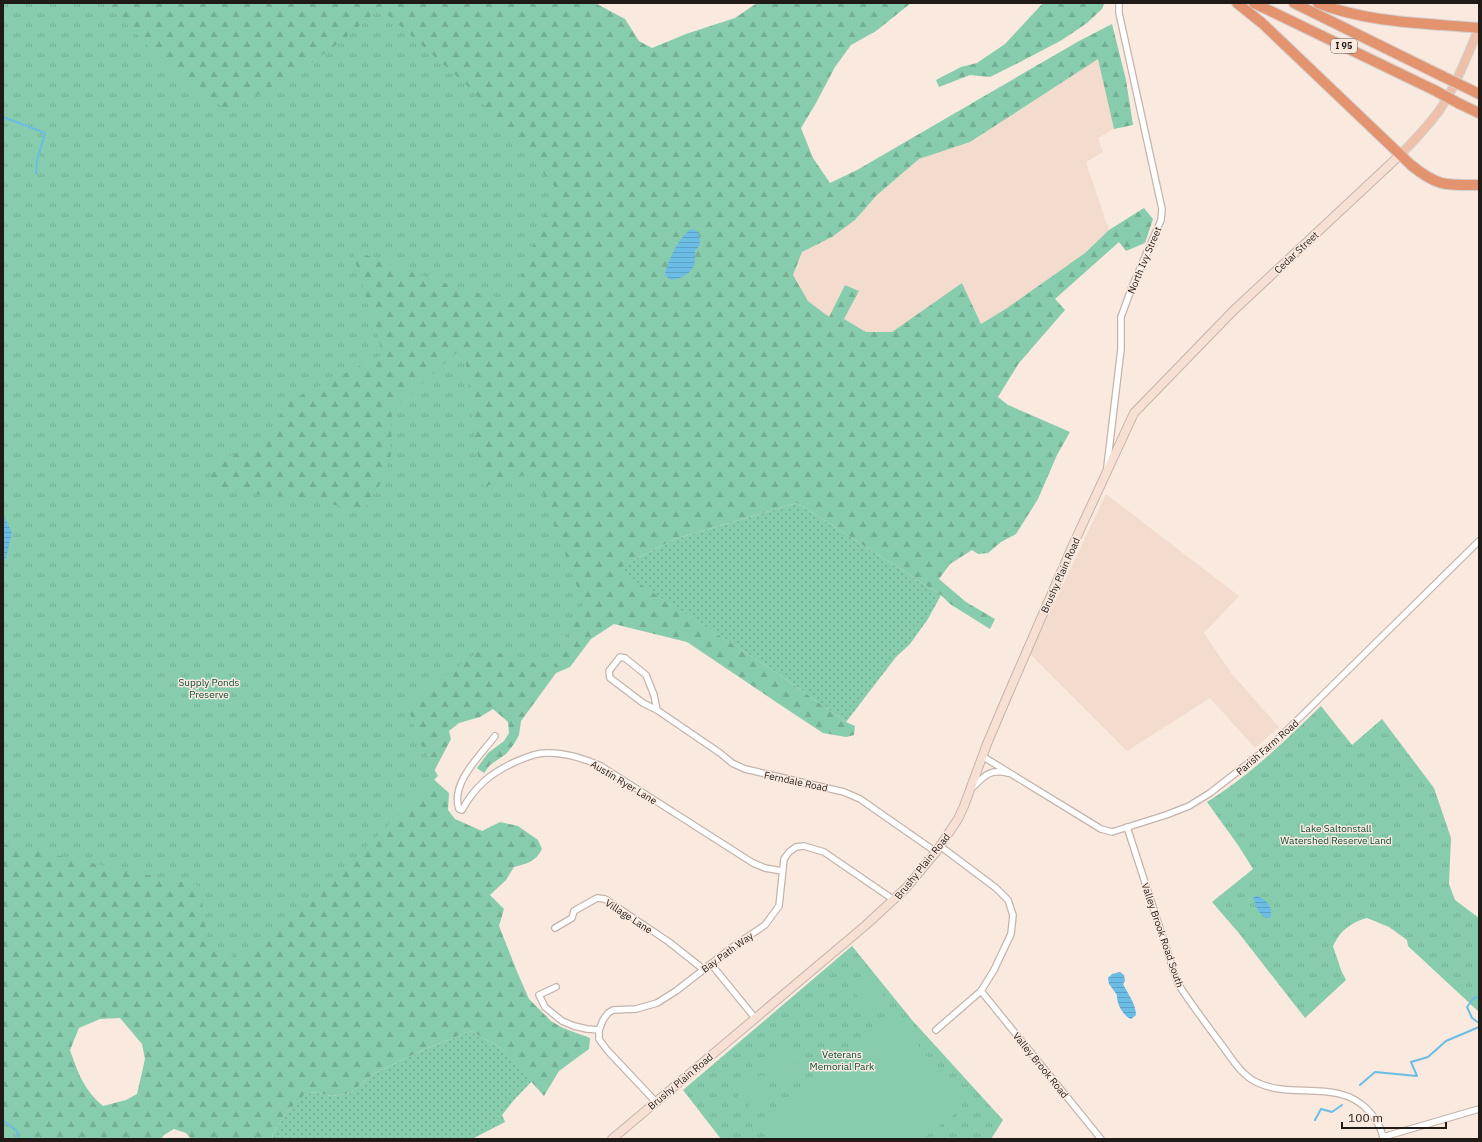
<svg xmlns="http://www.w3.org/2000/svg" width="1482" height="1142" font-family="'IBM Plex Sans',sans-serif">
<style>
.built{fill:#f3dcce}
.grass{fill:url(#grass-dots)}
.forest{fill:url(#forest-firs);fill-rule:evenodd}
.park{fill:url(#park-tufts)}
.pitch{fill:#87ccac}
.water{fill:url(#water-rules)}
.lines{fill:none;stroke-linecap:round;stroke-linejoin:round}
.stream{stroke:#6cbde6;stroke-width:2}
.street-casing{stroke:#c4b4ab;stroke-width:8}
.secondary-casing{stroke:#c4b4ab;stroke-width:10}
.primary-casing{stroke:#d3d1d1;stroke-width:10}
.highway-casing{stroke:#d3d1d1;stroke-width:12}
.street{stroke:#fff;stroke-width:5.5}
.secondary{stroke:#f7dfd4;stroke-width:8}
.primary{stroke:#eebfa9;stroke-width:8}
.highway{stroke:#e3946f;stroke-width:10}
.highway-bridge-casing{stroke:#d3d1d1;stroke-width:12;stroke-linecap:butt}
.highway-bridge{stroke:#e3946f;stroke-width:10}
.labels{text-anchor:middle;stroke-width:3;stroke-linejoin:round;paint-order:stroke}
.shield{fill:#fae9df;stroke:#625954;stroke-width:1}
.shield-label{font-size:9px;font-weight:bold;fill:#211b18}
.street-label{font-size:10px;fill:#211b18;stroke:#fae9df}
.park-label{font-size:10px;fill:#044c35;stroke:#fae9df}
</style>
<defs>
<pattern id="grass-dots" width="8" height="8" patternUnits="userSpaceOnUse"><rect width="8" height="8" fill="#87ccac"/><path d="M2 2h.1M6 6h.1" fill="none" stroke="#74af93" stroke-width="1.8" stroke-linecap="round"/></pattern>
<pattern id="forest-firs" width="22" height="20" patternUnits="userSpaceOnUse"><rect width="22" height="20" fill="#87ccac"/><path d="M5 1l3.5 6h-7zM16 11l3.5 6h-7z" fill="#74af93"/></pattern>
<pattern id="park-tufts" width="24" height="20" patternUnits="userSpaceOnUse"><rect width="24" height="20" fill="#87ccac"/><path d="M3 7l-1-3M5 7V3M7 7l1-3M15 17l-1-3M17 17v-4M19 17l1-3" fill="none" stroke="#74af93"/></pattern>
<pattern id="water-rules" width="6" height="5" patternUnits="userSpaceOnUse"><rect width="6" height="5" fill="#6cbde6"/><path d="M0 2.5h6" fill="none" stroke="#5da2c5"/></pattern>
</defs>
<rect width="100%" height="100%" fill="#fae9df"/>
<g class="built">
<polygon points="1099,58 1114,129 1098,138 1103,152 1086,162 1109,230 1085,253 1007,308 981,324 962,283 892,332 866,332 844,319 859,292 845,285 829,318 808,301 793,275 802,252 832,237 855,220 877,195 919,159 970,142"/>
<polygon points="1106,494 1239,596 1204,633 1231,673 1279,727 1255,748 1210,698 1127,751 1030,654"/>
</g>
<g class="grass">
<polygon points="797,503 941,595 928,619 910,644 896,657 846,722 774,671 617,570 637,558 675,539"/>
<polygon points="471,1031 502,1049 532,1081 514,1100 502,1115 505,1122 472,1139 272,1139 273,1133 288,1111 303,1095 314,1092 332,1096 351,1093 373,1074 423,1050"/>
</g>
<g class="forest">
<path d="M3,3H595L625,19L639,41L652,48L686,34L735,18L757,3H911L876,31L851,45L835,67L816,103L801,128L813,158L830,183L857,170L1079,41L1112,24L1126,80L1133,125L1114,129L1098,59L970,142L919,159L877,195L855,220L832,237L802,252L793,275L808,301L829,317L845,285L859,291L844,319L866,332H892L962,283L981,324L1007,308L1085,253L1109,230L1144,208L1153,219L1145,243L1126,251L1119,242L1055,299L1065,310L1019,363L998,397L1008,405L1070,432L1057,455L1038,499L1016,534L1001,542L988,553L978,554L972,550L950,564L939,579L966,602L995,619L990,629L950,604L941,595L797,503L675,539L637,558L618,570L774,671L846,722L855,726L854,735L846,737L823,733L791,712L687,642L614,624L591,639L570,667L556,673L521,721L519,735L514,744L506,754L490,765L484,773L477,768L488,753L504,741L509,733L508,722L493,709L480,717L459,723L449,731L451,739L431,777L449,793L448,810L455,819L482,831L500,822L518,826L538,840L542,849C536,861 527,864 514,867L506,880L490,895L504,909L499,926L518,974L529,999L551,1021L563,1028L590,1038L589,1049L559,1071L544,1096L502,1049L471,1031L423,1050L373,1074L351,1093L332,1096L314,1092L304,1095L288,1111L273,1133L272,1139H191L186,1133L174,1129L164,1135L161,1139H3ZM120,1018L142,1044L145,1059L137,1094L126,1100L103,1106C84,1090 78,1073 70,1050L79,1028L100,1019Z"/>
<polygon points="1043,3 1104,3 1102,9 1087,23 1062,40 1022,61 990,77 970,75 939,87 936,80 961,67 977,63 1005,44"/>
</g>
<g class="park">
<polygon points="3,3 107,3 180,80 209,100 232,110 310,64 344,39 380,8 471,89 556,188 511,303 432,279 352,250 383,354 284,404 275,435 217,462 207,490 315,499 363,513 383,479 391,455 392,410 464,346 475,438 483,487 535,471 583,603 553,669 483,648 407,704 418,739 438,776 314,898 240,958 208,947 200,886 3,844"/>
<path d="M1321,706L1352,745L1382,719L1434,788L1451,838L1449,884L1455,900L1479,918V1012L1408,946L1407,940L1389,927L1367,918C1351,922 1340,931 1333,946L1341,970L1346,980L1305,1018L1238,932L1212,902L1253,869L1238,845L1207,802C1248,777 1286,740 1321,706Z"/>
<polygon points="852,946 912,1020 1003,1120 991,1139 721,1139 683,1090"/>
<polygon points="3,1109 33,1139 3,1139"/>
</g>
<g class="pitch">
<polygon points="870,979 890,1004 874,1017 854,992"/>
<polygon points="892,1012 958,1096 957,1112 923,1139 768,1139 757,1126"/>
<polygon points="791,1050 795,1055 792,1057 794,1060 775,1075 773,1073 770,1075 766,1071 768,1068 767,1066 786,1051 788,1052"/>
<polygon points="801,1061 805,1066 802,1069 803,1071 784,1087 782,1085 780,1087 775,1083 778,1080 777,1078 796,1062 797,1064"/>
<polygon points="762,1074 766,1079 763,1082 764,1084 746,1099 744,1098 741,1100 737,1096 740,1093 738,1091 757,1075 759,1077"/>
<polygon points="767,1086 768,1088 772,1086 776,1090 773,1093 774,1095 755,1111 754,1109 751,1112 747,1107 750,1104 748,1102"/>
</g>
<g class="water">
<path d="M692,229L698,232C700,240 702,245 695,250C695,263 696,270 682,277C677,279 673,280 669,279L665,275C666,264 681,233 692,229Z"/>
<polygon points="3,514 12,533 6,558 3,563"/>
<path d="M1256,896C1267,899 1272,906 1271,917L1266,918L1258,911L1253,898Z"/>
<path d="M1120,972L1124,975L1125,981L1123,984C1128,994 1136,1004 1136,1015L1131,1019C1123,1016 1116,1003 1117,995L1109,984L1108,978L1112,974Z"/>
</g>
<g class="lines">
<g class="stream">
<polyline points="3,117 45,133 37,161 36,174"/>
<polyline points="1479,996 1473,999 1467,1007 1472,1018 1479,1023"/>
<polyline points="1360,1085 1375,1072 1417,1076 1411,1062 1428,1057 1446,1041 1479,1027"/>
<polyline points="3,1120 18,1132 19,1139"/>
<polyline points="1315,1120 1321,1109 1332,1112 1342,1105"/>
</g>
<defs>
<g id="street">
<polyline points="1107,467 1121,349 1121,317 1132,287 1161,220 1162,209 1119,13 1119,3"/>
<polygon points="620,657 625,658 646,675 654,695 657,710 643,703 610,678 609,671"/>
<polyline points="657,710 720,753 732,763 745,769 844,792 860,799 936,852"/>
<path d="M495,736C481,755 450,783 459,809L462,810C475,786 491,773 515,762C524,758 535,753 545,753C564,752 583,758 601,766L753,863L765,868L782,871"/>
<polyline points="982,756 1101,829 1112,832 1166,815 1189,806 1210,793 1273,744 1479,541"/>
<path d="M973,787C985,775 990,769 1008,773"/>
<path d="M1127,827L1178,984C1192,1005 1206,1024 1221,1044C1231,1057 1240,1074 1256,1082C1291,1100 1338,1078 1368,1110C1375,1117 1382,1129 1383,1139"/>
<polyline points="555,928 572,918 574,911 597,898 605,899 669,942 703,969"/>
<polyline points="711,964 755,1018"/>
<polyline points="556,987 539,995 545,1007 562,1021 574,1026 587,1029 599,1030"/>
<polyline points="981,991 1101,1139"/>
<polyline points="936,1030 981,991 994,970 1011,934 1013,915 1008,900 996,888 940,846"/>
<polyline points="655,1101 607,1050 599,1039 599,1030 603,1020 608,1013 613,1010 636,1009 657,1003 676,991 734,946 765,925 779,906 784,859 789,852 796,847 804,846 824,852 894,900"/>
<polyline points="1383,1137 1479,1109"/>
</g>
<polyline id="secondary" points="612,1139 866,925 906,888 936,852 958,819 964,806 987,744 1006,699 1072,547 1134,413 1233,311 1400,155"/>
<path id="primary" d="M1400,155C1414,141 1427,127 1439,111C1456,86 1467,56 1479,28"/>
<g id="highway">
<path d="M1237,3L1262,23L1411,165C1438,187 1446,185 1479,185"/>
<polyline points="1254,3 1434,90"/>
<polyline points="1294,3 1442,76"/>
<path d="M1318,3C1368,23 1425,23 1479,28"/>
<polyline points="1469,89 1479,94"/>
<polyline points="1460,104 1479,113"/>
</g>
</defs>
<use href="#street" class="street-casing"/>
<use href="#secondary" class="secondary-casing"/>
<use href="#primary" class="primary-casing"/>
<use href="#highway" class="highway-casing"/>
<use href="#street" class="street"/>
<use href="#secondary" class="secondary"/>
<use href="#primary" class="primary"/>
<use href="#highway" class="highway"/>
<defs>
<g id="highway-bridge">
<polyline points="1442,76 1469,89"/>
<polyline points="1434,90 1460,104"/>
</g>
</defs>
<use href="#highway-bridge" class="highway-bridge-casing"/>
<use href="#highway-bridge" class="highway-bridge"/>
</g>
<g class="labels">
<rect class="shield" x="1331" y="39" width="26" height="14" rx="3"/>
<g class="shield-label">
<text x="1344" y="49">I 95</text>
</g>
<g class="street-label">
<text transform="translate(1296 252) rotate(-43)" y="4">Cedar Street</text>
<text transform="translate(1144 260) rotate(-67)" y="4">North Ivy Street</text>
<text transform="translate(1060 575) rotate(-66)" y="4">Brushy Plain Road</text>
<text transform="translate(1267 747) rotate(-41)" y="4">Parish Farm Road</text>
<text transform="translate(796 781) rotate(12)" y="4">Ferndale Road</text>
<text transform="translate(624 782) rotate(31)" y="4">Austin Ryer Lane</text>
<text transform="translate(922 866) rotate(-51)" y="4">Brushy Plain Road</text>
<text transform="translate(629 916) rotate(33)" y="4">Village Lane</text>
<text transform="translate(1163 935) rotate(71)" y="4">Valley Brook Road South</text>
<text transform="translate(727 952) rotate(-36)" y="4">Bay Path Way</text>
<text transform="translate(1041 1065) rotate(51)" y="4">Valley Brook Road</text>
<text transform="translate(680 1081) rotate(-40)" y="4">Brushy Plain Road</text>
</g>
<g class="park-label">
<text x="209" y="686">Supply Ponds<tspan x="209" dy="12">Preserve</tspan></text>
<text x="1336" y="832">Lake Saltonstall<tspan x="1336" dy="12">Watershed Reserve Land</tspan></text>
<text x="842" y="1058">Veterans<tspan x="842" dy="12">Memorial Park</tspan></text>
</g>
</g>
<rect width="1482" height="1142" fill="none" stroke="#211b18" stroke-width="8"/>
<path d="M1342 1122v6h104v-6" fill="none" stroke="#211b18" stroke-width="2"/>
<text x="1348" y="1122" font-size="12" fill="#211b18" stroke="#fae9df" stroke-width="3" paint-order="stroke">100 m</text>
</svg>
